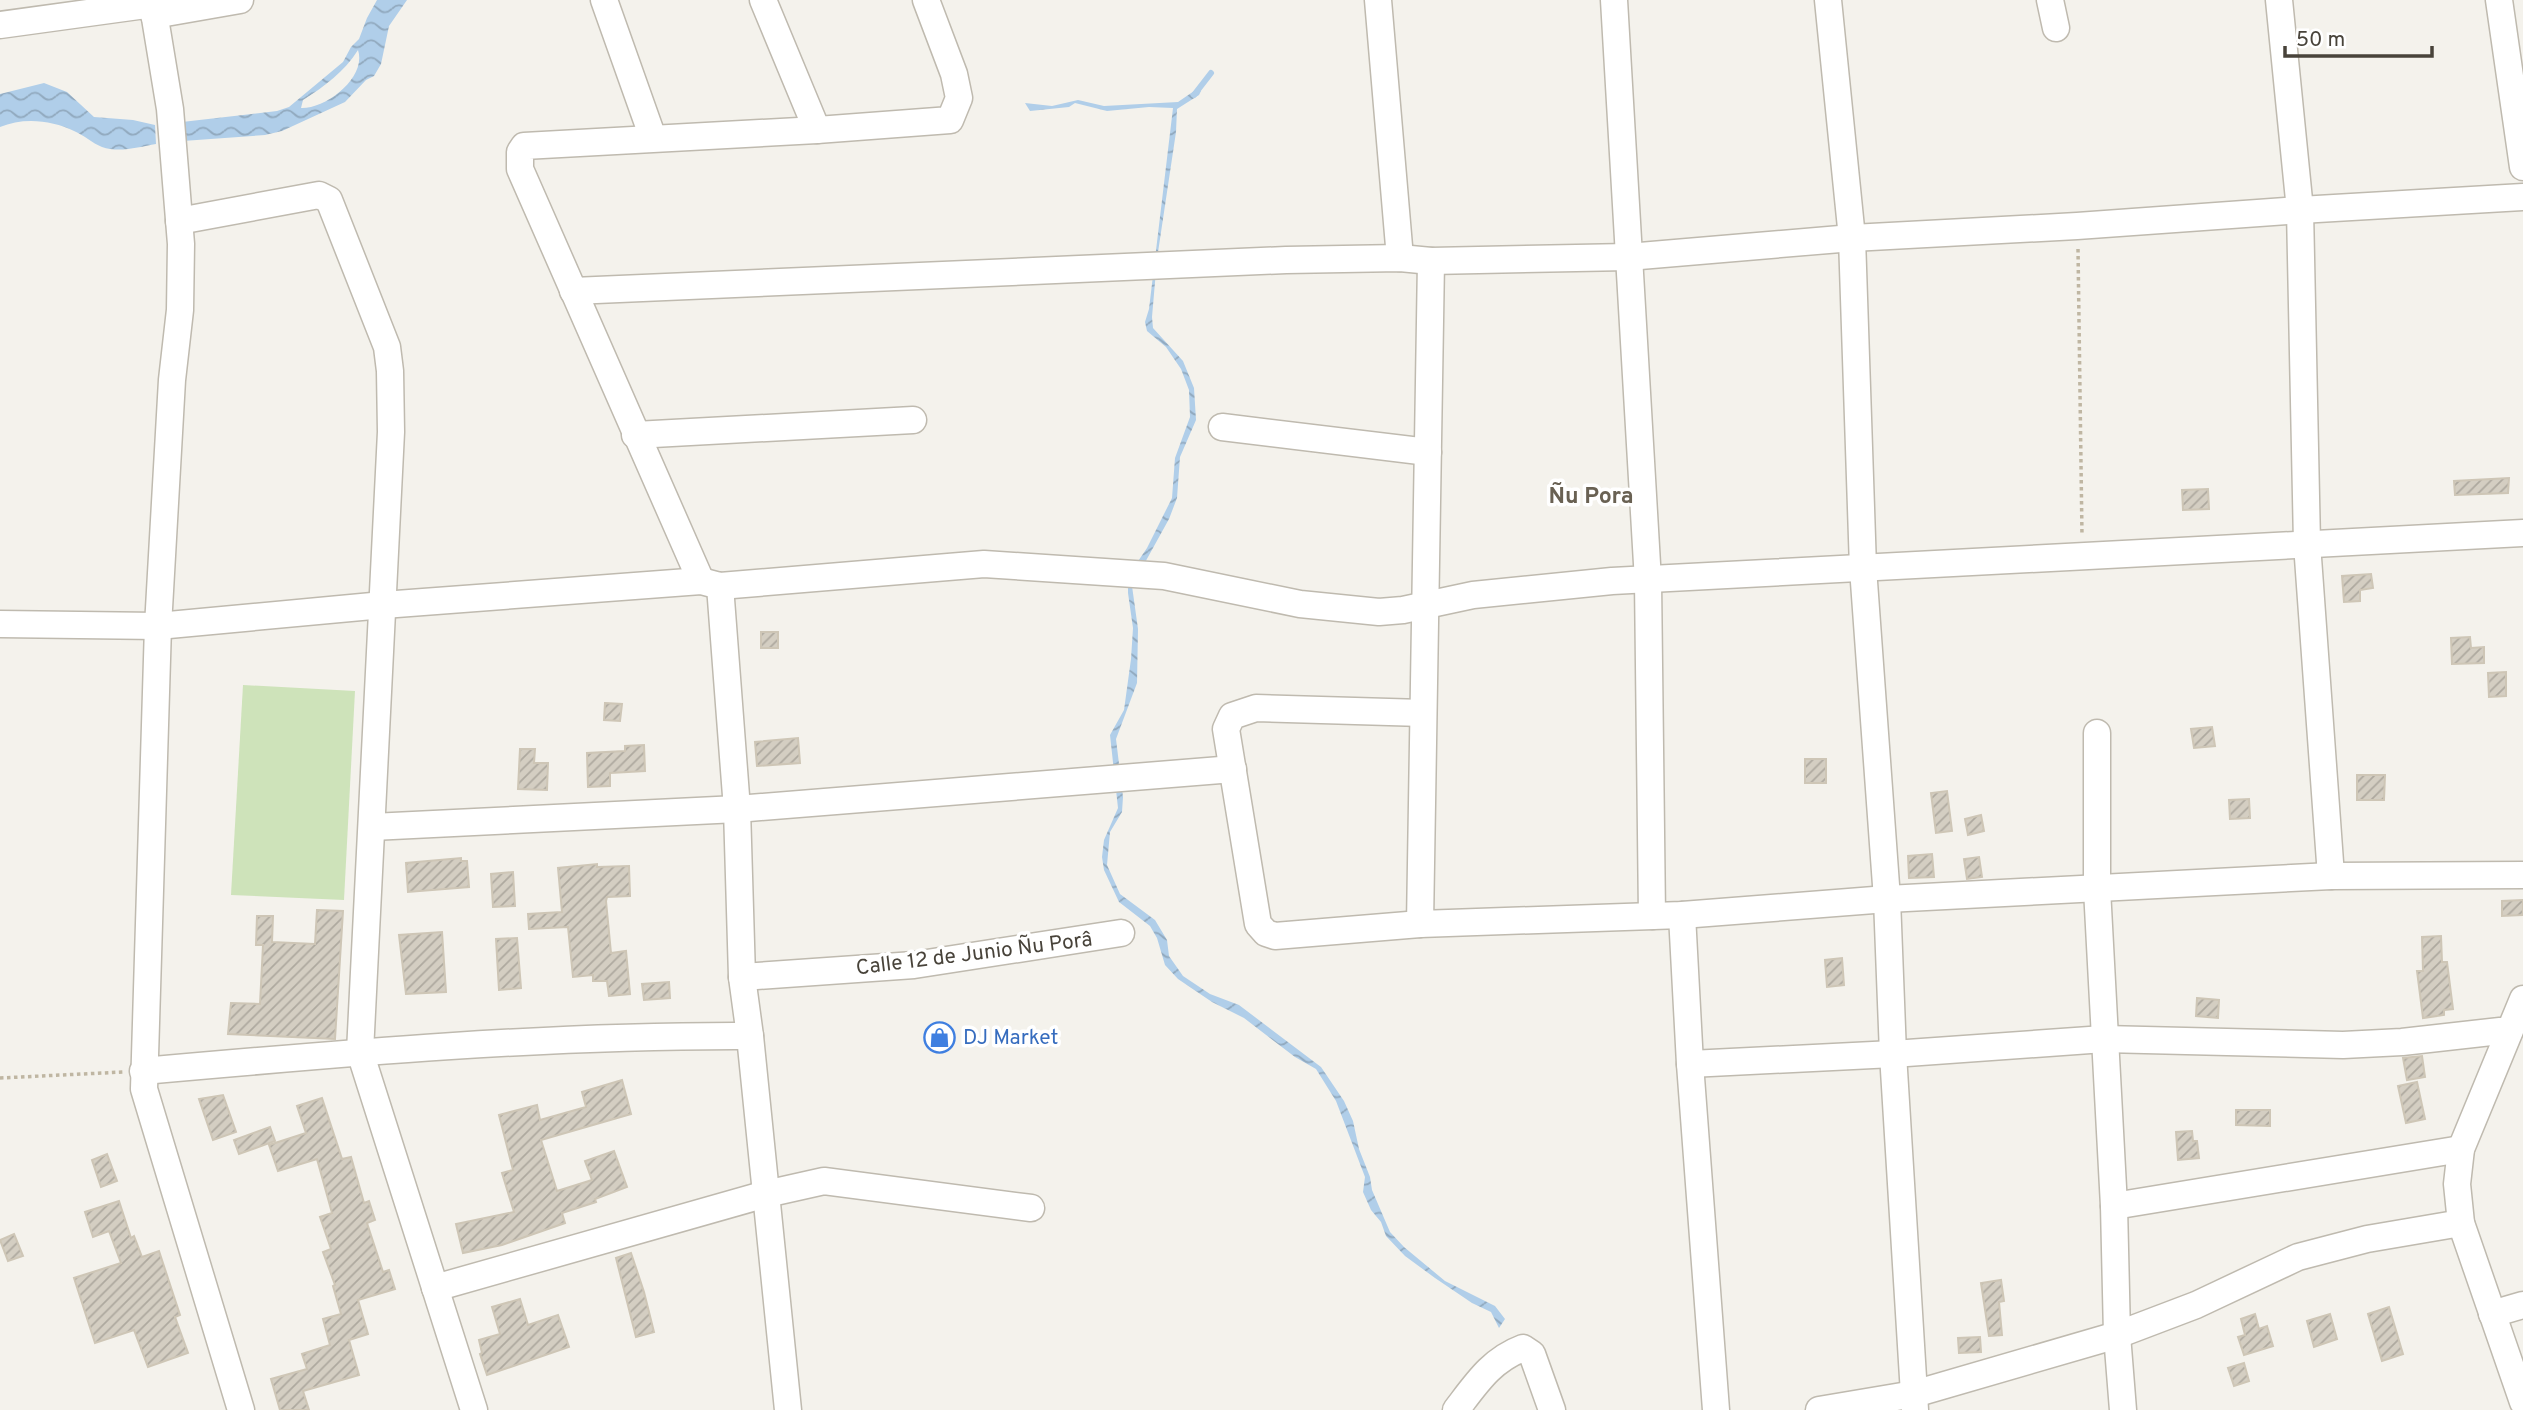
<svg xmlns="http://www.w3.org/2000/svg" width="2523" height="1410" font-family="Overpass,sans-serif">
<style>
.garden{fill:#cee3ba}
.water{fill:url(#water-waves);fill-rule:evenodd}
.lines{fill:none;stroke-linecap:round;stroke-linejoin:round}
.stream{stroke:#b0cee9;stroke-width:6}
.building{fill:url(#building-hatch);stroke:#cec6b6;stroke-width:2}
.minor-casing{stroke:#bfbaaf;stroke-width:29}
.path{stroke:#bfb6a2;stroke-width:3.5;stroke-dasharray:3.5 3.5;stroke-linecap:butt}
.minor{stroke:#fff;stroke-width:26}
.labels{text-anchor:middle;stroke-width:7;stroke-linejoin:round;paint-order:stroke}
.street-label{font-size:21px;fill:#48433a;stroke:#fff}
.shop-label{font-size:21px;fill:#366cbe;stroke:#fff;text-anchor:start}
.neighbourhood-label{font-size:23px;font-weight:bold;fill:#696153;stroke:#fff}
</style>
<defs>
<pattern id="water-waves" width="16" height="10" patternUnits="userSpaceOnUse" patternTransform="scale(1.75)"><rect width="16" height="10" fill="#b0cee9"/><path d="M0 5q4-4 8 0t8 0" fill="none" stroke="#91a9be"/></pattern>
<pattern id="building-hatch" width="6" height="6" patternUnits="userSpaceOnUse" patternTransform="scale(1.75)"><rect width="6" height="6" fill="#d4cec2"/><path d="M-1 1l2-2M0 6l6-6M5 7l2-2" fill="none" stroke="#aea99f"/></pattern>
</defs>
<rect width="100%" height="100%" fill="#f4f2ec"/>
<polygon class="garden" points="243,685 355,691 344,900 231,895"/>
<g class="water">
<path d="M377,0H407L389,26L381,64L374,76L366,80L345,102L282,131L265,135L183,141L182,122L277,111L289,107L343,62L351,47L359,39L367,18ZM358,50C367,77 326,109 301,108L303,100C325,86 344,72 358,50Z"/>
<path d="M44,83L67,92L94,117L133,120L155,125L156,144C139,147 119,153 102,147C92,143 84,135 74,131C52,120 23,117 0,127V94Z"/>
<polygon points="1197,89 1201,91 1199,95 1177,109 1176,132 1157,259 1152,317 1153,328 1183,361 1194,388 1196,420 1180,457 1177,498 1169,519 1132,586 1138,629 1137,683 1116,739 1123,797 1122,812 1110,832 1107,865 1120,894 1155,920 1167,940 1169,956 1183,976 1210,994 1239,1005 1321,1067 1344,1101 1353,1121 1359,1149 1370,1177 1372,1190 1390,1232 1404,1247 1445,1281 1495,1306 1505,1319 1499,1328 1491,1312 1472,1303 1435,1278 1405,1256 1386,1236 1381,1222 1371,1210 1363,1192 1365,1177 1336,1101 1316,1069 1295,1057 1244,1018 1212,1002 1178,979 1165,965 1157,938 1150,926 1119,902 1104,870 1102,857 1104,840 1118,808 1110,735 1124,710 1131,659 1133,628 1128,593 1128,576 1147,548 1172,498 1175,458 1190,417 1189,390 1181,369 1166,347 1147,331 1145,322 1149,309 1173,108 1149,107 1107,111 1075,103 1069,107 1030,111 1025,103 1052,106 1078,100 1104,106 1178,102"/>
</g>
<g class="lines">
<polyline class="stream" points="1194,95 1211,73"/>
</g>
<g class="building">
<polygon points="2509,478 2508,493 2455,495 2454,481"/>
<polygon points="2208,489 2209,509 2183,510 2182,490"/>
<polygon points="2371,574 2373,588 2360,590 2360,601 2344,602 2342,576"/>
<rect x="761" y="632" width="17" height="16"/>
<polygon points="2470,637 2471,648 2484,647 2484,663 2452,664 2451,638"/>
<polygon points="2506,672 2506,696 2489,697 2488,673"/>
<polygon points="605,703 622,704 620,721 604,720"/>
<polygon points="2212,727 2215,746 2194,748 2191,729"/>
<polygon points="798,738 800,763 757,766 755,742"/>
<polygon points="644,745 645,771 610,773 610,786 588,787 587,753 625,751 625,746"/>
<polygon points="520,749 535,749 534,763 548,763 547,790 518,789"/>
<rect x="1805" y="759" width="21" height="24"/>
<polygon points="2357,775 2385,775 2384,800 2357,800"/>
<polygon points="1947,791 1952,831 1936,833 1931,793"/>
<polygon points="2249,799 2250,818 2230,819 2229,800"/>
<polygon points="1981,815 1984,831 1968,835 1965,819"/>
<polygon points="1932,854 1934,877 1909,878 1908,856"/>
<polygon points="1979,857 1982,877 1967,879 1964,859"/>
<polygon points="461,858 461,861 467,861 469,887 408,892 406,863"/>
<polygon points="597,864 597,867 629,866 630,896 607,897 606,901 611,953 626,951 630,994 609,996 607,981 593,981 593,975 573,977 568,927 529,929 528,914 562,912 558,868"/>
<polygon points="513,872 515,906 493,907 491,874"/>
<polygon points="2523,900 2523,915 2502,916 2502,901"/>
<polygon points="317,910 343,911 335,1039 228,1034 231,1003 260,1004 263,945 256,945 257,916 273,916 272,942 315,944"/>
<polygon points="442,932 446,992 406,994 399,935"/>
<polygon points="2441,936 2442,962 2447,962 2453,1009 2444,1010 2444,1015 2423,1018 2417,971 2423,971 2422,937"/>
<polygon points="517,938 521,988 499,990 496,939"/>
<polygon points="1842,958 1844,985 1827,987 1825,960"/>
<polygon points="669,982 670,998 644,1000 642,984"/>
<polygon points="2197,998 2219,1000 2218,1018 2196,1016"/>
<polygon points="2422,1056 2425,1077 2407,1080 2403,1058"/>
<polygon points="622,1080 631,1114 541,1140 557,1191 592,1180 585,1161 614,1151 627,1187 595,1199 596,1202 562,1213 565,1223 502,1245 463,1253 456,1224 514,1212 502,1173 513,1170 499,1115 537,1105 540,1120 586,1107 582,1092"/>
<polygon points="2417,1082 2425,1119 2406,1123 2398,1086"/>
<polygon points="223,1095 236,1132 213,1140 199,1099"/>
<polygon points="322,1098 342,1159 351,1157 364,1203 369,1201 375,1220 367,1223 383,1272 389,1270 395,1289 358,1300 368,1334 349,1340 359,1375 303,1391 309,1410 280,1410 271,1379 307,1369 302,1354 330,1345 323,1319 341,1314 333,1286 335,1285 323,1252 331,1249 320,1217 332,1213 317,1159 278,1171 269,1145 306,1133 297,1106"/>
<polygon points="2236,1110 2270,1110 2270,1126 2236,1125"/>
<polygon points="270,1127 275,1141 239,1154 234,1140"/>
<polygon points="2192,1131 2193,1141 2197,1141 2199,1158 2178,1160 2176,1132"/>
<polygon points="107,1154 117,1181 101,1187 92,1160"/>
<polygon points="119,1201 131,1238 134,1236 142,1257 159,1251 180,1315 175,1317 188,1353 148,1367 134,1330 95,1343 74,1278 121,1263 109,1231 93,1237 85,1212"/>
<polygon points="14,1234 23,1256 8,1261 0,1240"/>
<polygon points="631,1253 644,1292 654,1332 636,1337 616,1258"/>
<polygon points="2001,1280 2004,1301 1999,1302 2002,1335 1989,1336 1981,1283"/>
<polygon points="520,1299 528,1325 558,1315 569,1347 487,1375 480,1354 482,1353 479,1340 500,1334 492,1307"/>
<polygon points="2389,1307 2403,1354 2382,1361 2368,1314"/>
<polygon points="2255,1314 2259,1329 2267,1326 2273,1346 2244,1355 2238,1337 2245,1335 2241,1319"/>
<polygon points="2330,1314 2337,1339 2314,1347 2307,1321"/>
<polygon points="1980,1337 1981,1352 1959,1353 1958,1338"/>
<polygon points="2244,1363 2249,1381 2234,1386 2228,1368"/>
</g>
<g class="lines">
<defs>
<g id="minor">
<polyline points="152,0 170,109 181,244 180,310 172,380 158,626 144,1089 241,1410"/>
<polyline points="604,0 653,138"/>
<polyline points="763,0 817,130"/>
<polyline points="1378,0 1400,258"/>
<polyline points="1614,0 1648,581 1652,916"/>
<polyline points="1828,0 1852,238 1863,568 1887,899 1893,1054 1915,1410"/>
<polyline points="2050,0 2056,28"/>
<polyline points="2279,0 2300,210 2307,544 2331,876"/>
<polyline points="2499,0 2523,167"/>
<polyline points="154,15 240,0"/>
<polyline points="0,25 153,4"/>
<polyline points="179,221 319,195 329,200 387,347 390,371 391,432 360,1052 474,1410"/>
<polyline points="1431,261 1420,924 1682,915 1887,899 2331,876 2523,875"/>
<polyline points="573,291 1286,260 1400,258 1431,261 1628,257 1852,238 2077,226 2300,210 2523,197"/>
<polyline points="1222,427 1428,452"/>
<polyline points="635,435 913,420"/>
<polyline points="701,581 520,169 520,152 524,146 817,130 950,120 959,98 954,74 926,0"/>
<polyline points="720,586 737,809 742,977 750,1036 788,1410"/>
<polyline points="0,624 158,626 383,605 701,581 720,586 984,564 1164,576 1300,604 1379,612 1403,610 1473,595 1612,581 2523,533"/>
<polyline points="2097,733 2097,889 2114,1206 2117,1335 2123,1410"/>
<polyline points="372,827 737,809 1233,769"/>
<polyline points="1682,915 1690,1064 1716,1410"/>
<polyline points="1420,924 1275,936 1266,933 1258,924 1226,729 1232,716 1256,708 1423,713"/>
<polyline points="742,977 914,965 1121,933"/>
<polyline points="2523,999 2461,1149 2457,1184 2461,1223 2523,1402"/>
<polyline points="1690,1064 1893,1054 2104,1039 2343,1045 2402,1042 2500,1031 2509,1032"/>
<path d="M143,1071C345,1053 548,1035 750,1036"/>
<polyline points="2114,1206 2461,1149"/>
<polyline points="435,1288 766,1194 824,1181 1031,1208"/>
<polyline points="2492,1314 2523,1305"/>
<path d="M1456,1410C1476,1384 1491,1360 1523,1348L1532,1354L1552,1410"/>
<polyline points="1819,1410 1914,1394 2117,1335 2196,1305 2298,1257 2367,1239 2461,1223"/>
</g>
</defs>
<use href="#minor" class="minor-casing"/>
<g class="path">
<polyline points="2078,249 2082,536"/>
<polyline points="0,1078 123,1072"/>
</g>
<use href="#minor" class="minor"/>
</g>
<defs>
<symbol id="shop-ring" viewBox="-11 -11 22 22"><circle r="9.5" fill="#fff" stroke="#3f7fe0" stroke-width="1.5"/><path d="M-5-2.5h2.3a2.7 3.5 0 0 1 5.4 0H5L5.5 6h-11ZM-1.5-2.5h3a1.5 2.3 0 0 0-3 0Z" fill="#3f7fe0"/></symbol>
</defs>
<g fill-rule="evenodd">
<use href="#shop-ring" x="922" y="1020" width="35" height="35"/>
</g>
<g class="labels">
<g class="street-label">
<text transform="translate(974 953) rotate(-7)" y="7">Calle 12 de Junio Ñu Porâ</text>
</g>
<g class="shop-label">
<text x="963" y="1044">DJ Market</text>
</g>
<g class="neighbourhood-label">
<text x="1591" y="503">Ñu Pora</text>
</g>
</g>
<path d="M2285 46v10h147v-10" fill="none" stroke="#48433a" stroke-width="3.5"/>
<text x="2296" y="46" font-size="21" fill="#48433a" stroke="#ffffff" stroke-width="5" paint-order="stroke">50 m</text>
</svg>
